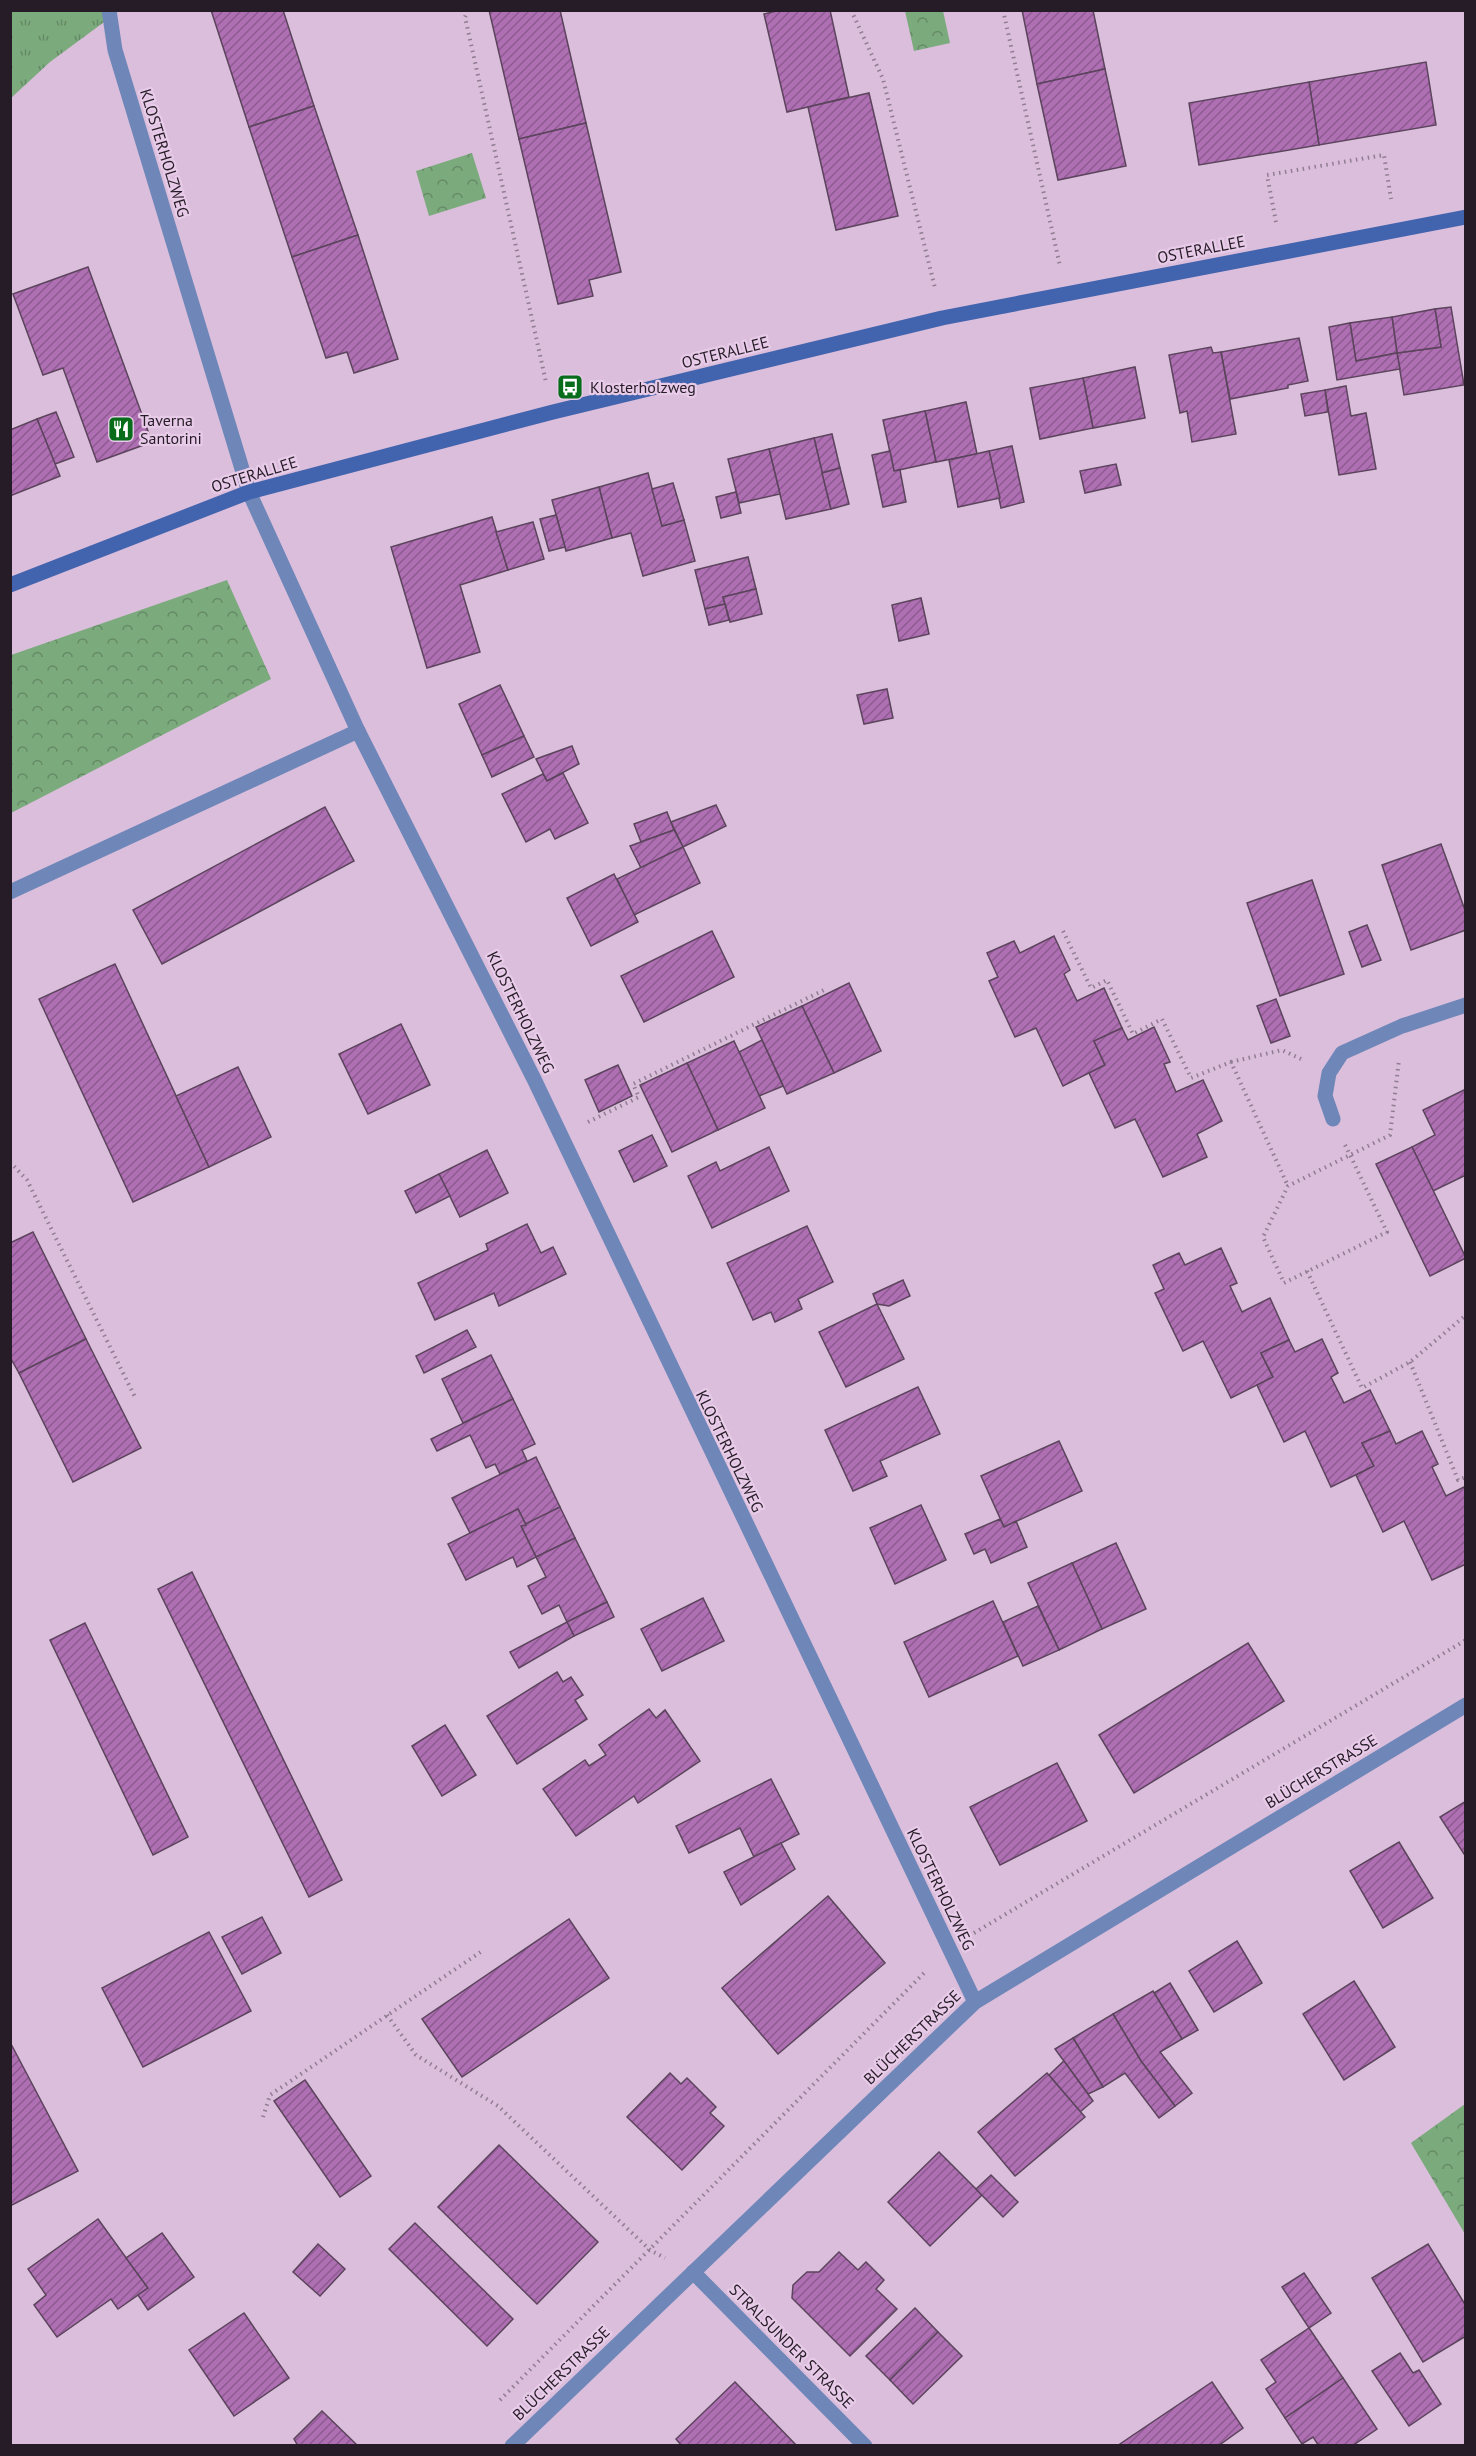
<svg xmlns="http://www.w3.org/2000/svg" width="1476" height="2456" font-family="'PT Sans',sans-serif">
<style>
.grass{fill:url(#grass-tufts)}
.park{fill:url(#park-crowns)}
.building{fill:url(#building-hatch);stroke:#5b445c;stroke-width:1.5}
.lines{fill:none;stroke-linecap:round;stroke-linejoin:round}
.path{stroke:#917d92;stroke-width:4;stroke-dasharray:1.5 4.5;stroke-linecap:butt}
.street{stroke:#6e86b8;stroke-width:15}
.secondary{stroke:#4263ad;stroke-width:15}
.labels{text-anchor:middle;stroke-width:4.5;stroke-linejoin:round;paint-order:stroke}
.street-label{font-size:16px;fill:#261c27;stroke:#e7cbe8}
.poi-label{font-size:16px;fill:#261c27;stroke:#e7cbe8;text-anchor:start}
</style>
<defs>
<pattern id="grass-tufts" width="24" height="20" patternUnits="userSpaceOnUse" patternTransform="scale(1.5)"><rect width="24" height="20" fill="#7baa7c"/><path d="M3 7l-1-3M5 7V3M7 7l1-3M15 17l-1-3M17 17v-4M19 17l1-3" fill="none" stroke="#658a66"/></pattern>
<pattern id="park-crowns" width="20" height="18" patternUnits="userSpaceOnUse" patternTransform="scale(1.5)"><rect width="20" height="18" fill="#7baa7c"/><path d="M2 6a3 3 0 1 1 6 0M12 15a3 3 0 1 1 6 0" fill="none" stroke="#658a66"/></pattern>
<pattern id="building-hatch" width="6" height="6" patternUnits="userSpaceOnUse" patternTransform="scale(1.5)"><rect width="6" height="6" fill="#af6fb3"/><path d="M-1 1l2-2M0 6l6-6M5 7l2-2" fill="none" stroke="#8e5a92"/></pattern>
</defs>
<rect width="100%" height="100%" fill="#dabedb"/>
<polygon class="grass" points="11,11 119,11 50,62 11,98"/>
<g class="park">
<polygon points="905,11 943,11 950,43 914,51"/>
<polygon points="472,153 486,198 429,216 416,171"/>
<polygon points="227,580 271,679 11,813 11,655"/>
<polygon points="1465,2104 1465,2234 1411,2143"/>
</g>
<g class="building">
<polygon points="211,10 283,10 314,106 249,127"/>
<polygon points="489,10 560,10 586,123 519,139"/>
<polygon points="780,10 830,10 849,97 787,112 764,14"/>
<polygon points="1022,10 1093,10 1105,69 1037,84"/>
<polygon points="1426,62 1436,125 1319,145 1309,82"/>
<polygon points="1105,69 1126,166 1058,180 1037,84"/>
<polygon points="1309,82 1319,145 1199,165 1189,103"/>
<polygon points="869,93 898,216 836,230 808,107"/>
<polygon points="314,106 358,235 292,257 249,127"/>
<polygon points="586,123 621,272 589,280 593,296 558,304 519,139"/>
<polygon points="358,235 398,359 354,373 347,352 326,358 292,257"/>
<polygon points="88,267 152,442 97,462 63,368 43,375 13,294"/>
<polygon points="1451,307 1464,385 1404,395 1397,353 1441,347 1435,309"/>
<polygon points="1435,309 1441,347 1397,353 1392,317"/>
<polygon points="1392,317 1397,353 1356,361 1350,323"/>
<polygon points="1350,323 1356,361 1397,353 1400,369 1337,380 1329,327"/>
<polygon points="1299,338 1308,381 1288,385 1288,388 1230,399 1221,352"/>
<polygon points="1211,347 1213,353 1221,352 1236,434 1192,442 1187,411 1180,413 1169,355"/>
<polygon points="1135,367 1145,418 1093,428 1083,378"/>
<polygon points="1083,378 1093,428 1040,439 1030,388"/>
<polygon points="1346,386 1351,416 1366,413 1376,469 1339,475 1325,390"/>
<polygon points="1325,390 1328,412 1305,416 1301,394"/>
<polygon points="966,402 977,454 936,462 925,411"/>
<polygon points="925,411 936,462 894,471 883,420"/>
<polygon points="56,412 74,457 55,464 37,419"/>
<polygon points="37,419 60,476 10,496 10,430"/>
<polygon points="832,434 840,468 822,473 814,438"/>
<polygon points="814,438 831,509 786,519 769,449"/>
<polygon points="1012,446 1024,502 1001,508 989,451"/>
<polygon points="769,449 780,494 739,503 728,459"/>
<polygon points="890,451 894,471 900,470 906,502 883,507 872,455"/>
<polygon points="989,451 1000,498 958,507 949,460"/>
<polygon points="1116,464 1121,485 1085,493 1080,471"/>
<polygon points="840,468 849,504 831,509 822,473"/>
<polygon points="648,473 662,526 684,520 695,561 643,576 631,533 612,538 599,487"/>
<polygon points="673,483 684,520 662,526 652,489"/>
<polygon points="599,487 612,538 566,551 552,500"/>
<polygon points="736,492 741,513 721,518 716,497"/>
<polygon points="556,515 565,547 549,551 540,519"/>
<polygon points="492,517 508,570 460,585 480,652 427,668 391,547"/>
<polygon points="533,522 544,559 508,570 496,532"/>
<polygon points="748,557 756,589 723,597 725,604 705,609 695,570"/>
<polygon points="756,589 762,614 730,622 723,597"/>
<polygon points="921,598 929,634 899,641 892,605"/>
<polygon points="725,604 729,620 709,625 705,609"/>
<polygon points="500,685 524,736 482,755 459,704"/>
<polygon points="887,689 893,718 864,724 857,695"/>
<polygon points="524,736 534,757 492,777 482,755"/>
<polygon points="572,746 579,764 547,781 536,759"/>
<polygon points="563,773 588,823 555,839 550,829 526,842 502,794 543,774 547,781"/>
<polygon points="716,805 726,826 683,847 671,822"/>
<polygon points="325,807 354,861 162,964 133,910"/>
<polygon points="667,812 674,830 641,842 634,824"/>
<polygon points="674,830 683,847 641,868 630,846"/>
<polygon points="1441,844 1466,913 1466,930 1411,950 1382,865"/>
<polygon points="683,847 700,883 634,915 617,879"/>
<polygon points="614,874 638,922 591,946 567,898"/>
<polygon points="1312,880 1344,974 1280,996 1247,903"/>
<polygon points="1367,925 1381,960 1362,967 1349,932"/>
<polygon points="712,931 734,977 644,1022 621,976"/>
<polygon points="1054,936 1070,970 1064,974 1077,1001 1104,988 1122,1028 1094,1041 1105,1065 1063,1086 1036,1028 1015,1037 989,981 998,977 987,953 1014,941 1020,953"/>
<polygon points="115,964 209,1167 133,1202 39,999"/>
<polygon points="849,983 881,1051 834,1073 802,1006"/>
<polygon points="1276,999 1290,1036 1271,1043 1257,1006"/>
<polygon points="802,1006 834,1073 787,1094 756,1027"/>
<polygon points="401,1024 430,1085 368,1114 339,1054"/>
<polygon points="1154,1027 1170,1062 1164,1064 1176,1092 1203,1080 1222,1121 1197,1134 1207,1157 1163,1177 1135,1119 1115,1128 1089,1073 1105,1065 1094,1041 1122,1028 1128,1040"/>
<polygon points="762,1040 783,1086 759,1096 739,1052"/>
<polygon points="734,1041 765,1108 718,1130 687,1063"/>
<polygon points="687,1063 718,1130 672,1152 640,1085"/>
<polygon points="618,1065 632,1096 599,1112 585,1080"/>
<polygon points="238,1067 271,1137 209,1167 176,1096"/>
<polygon points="1466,1089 1466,1175 1433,1191 1412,1147 1435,1135 1423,1110"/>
<polygon points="652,1135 667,1166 634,1182 619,1151"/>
<polygon points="769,1147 789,1191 712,1228 688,1176 716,1162 720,1171"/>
<polygon points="1412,1147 1466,1258 1430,1276 1376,1164"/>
<polygon points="487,1150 508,1193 460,1217 439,1174"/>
<polygon points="439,1174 450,1196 416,1213 405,1191"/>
<polygon points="527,1224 541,1253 553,1247 566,1274 499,1306 494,1293 435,1320 418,1283 488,1250 486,1244"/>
<polygon points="807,1226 833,1282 798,1299 802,1309 775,1322 771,1312 753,1320 727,1263"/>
<polygon points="33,1232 86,1339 19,1373 10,1357 10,1243"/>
<polygon points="1221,1248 1237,1283 1230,1286 1242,1312 1270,1298 1289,1340 1261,1353 1273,1377 1231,1398 1203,1341 1183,1351 1155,1293 1164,1289 1153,1265 1179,1253 1185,1265"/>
<polygon points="903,1280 910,1296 889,1306 877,1304 873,1294"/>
<polygon points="877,1304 904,1359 846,1387 819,1332"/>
<polygon points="467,1330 476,1347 424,1373 416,1356"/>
<polygon points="86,1339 141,1448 73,1482 19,1373"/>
<polygon points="1322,1339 1338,1373 1331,1377 1344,1403 1370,1390 1390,1431 1362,1443 1374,1466 1331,1487 1305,1431 1284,1442 1257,1385 1273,1377 1261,1353 1289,1340 1295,1352"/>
<polygon points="491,1355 513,1399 463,1423 442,1379"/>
<polygon points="918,1387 940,1434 880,1461 887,1476 853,1491 825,1430"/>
<polygon points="513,1399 535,1444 522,1450 527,1461 500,1474 495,1464 486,1468 470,1435 437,1451 431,1439"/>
<polygon points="1390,1431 1396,1444 1422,1431 1438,1464 1432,1467 1446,1496 1466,1486 1466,1564 1432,1580 1404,1521 1383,1532 1356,1475 1374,1466 1362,1443"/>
<polygon points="1059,1441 1082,1491 1004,1527 981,1476"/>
<polygon points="536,1457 560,1507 526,1525 518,1509 470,1533 452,1498"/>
<polygon points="921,1505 946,1560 895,1584 870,1528"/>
<polygon points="560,1507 575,1538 536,1557 521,1526"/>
<polygon points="518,1509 526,1525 521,1526 536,1557 517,1567 513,1557 466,1580 448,1544"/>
<polygon points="1000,1519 1004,1527 1016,1521 1027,1547 991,1563 985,1549 974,1554 965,1534"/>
<polygon points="575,1538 607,1602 567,1622 559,1605 542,1614 528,1586 546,1577 536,1557"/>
<polygon points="1116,1543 1146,1609 1102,1629 1072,1563"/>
<polygon points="1072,1563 1102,1629 1059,1650 1028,1583"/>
<polygon points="192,1572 342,1880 309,1897 158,1589"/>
<polygon points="703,1598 724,1641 662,1671 641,1629"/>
<polygon points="993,1601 1018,1656 929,1697 904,1642"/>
<polygon points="607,1602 614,1617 574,1636 567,1622"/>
<polygon points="1038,1606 1059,1650 1023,1666 1003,1622"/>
<polygon points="567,1622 574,1636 519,1668 510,1652"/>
<polygon points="85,1623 188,1837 153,1855 50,1640"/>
<polygon points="1248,1643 1284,1701 1134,1793 1099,1735"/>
<polygon points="557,1672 563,1682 571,1677 583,1695 575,1700 587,1719 517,1764 487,1716"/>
<polygon points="649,1709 656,1718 665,1710 700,1761 638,1803 634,1796 576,1836 543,1789 585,1760 589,1766 606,1755 599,1745"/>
<polygon points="445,1725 476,1775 442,1796 412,1746"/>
<polygon points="1057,1763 1087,1821 1000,1865 970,1807"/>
<polygon points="771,1779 799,1834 754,1857 740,1828 689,1853 676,1826"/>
<polygon points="1466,1801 1466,1857 1440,1817"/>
<polygon points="1399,1842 1433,1898 1383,1928 1350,1871"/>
<polygon points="781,1843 795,1869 741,1905 724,1872"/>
<polygon points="828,1896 885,1963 778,2054 722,1988"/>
<polygon points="262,1917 281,1953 242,1974 222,1937"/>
<polygon points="569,1919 609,1978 462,2077 422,2019"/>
<polygon points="209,1932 251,2011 143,2067 102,1988"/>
<polygon points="1237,1941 1262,1983 1214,2012 1189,1971"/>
<polygon points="1354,1981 1395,2047 1344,2080 1303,2014"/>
<polygon points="1170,1983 1198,2030 1182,2039 1154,1993"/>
<polygon points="1153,1991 1182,2039 1160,2052 1192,2093 1175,2106 1141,2061 1113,2014"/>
<polygon points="1113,2014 1141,2061 1175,2106 1159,2118 1125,2073 1103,2087 1073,2038"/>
<polygon points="1073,2038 1103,2087 1088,2094 1055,2049"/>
<polygon points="10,2042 78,2171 10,2206"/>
<polygon points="1064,2061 1093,2101 1080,2112 1049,2075"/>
<polygon points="670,2073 681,2084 687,2078 716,2107 710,2113 724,2126 682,2170 627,2117"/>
<polygon points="1047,2073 1085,2117 1015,2176 978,2132"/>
<polygon points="305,2080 371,2176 340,2197 274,2101"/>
<polygon points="499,2145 598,2242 537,2304 438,2207"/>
<polygon points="939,2152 982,2195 930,2246 888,2202"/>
<polygon points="991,2175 1018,2202 1003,2217 976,2189"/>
<polygon points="98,2219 148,2288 118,2309 111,2299 57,2337 34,2305 46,2295 28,2269"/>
<polygon points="415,2223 513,2319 487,2346 389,2249"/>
<polygon points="162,2233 194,2277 148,2310 138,2295 148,2288 126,2258"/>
<polygon points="318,2244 345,2269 320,2296 293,2272"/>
<polygon points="1428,2244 1466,2306 1466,2336 1423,2362 1372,2278"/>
<polygon points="839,2252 858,2270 866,2262 884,2280 876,2289 897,2309 850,2356 792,2298 793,2285 807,2272 819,2272"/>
<polygon points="1304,2273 1331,2313 1309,2328 1282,2287"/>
<polygon points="915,2308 938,2332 890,2380 866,2356"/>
<polygon points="244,2313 289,2378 234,2416 189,2350"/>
<polygon points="1309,2328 1343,2378 1285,2418 1266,2389 1276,2382 1261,2360"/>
<polygon points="938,2332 962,2356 913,2404 890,2380"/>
<polygon points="1400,2353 1413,2373 1419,2370 1441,2404 1409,2426 1372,2371"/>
<polygon points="1343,2378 1377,2429 1352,2446 1319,2446 1313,2437 1302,2444 1285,2418"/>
<polygon points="735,2382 770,2418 797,2446 682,2446 676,2439"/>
<polygon points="1212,2382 1243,2428 1218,2446 1117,2446"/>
<polygon points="322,2411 358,2446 298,2446 294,2439"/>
</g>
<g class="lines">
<g class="path">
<polyline points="468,10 465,17 546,382"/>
<polyline points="851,10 883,79 935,288"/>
<polyline points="1003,10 1060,266"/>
<polyline points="1276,222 1267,175 1384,155 1391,199"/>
<polyline points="1063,931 1091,988 1107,980 1133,1034 1162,1019 1191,1078 1231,1062 1288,1186"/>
<polyline points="1231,1062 1282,1050 1301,1059"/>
<polyline points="588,1122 639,1097 633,1084 824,990"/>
<polyline points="1345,1145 1350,1155 1387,1232 1284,1283 1263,1237 1288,1186 1390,1135 1399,1060"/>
<polyline points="10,1162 27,1180 135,1397"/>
<polyline points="1307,1271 1362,1388 1410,1362 1466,1315"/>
<polyline points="1410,1362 1458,1480 1466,1477"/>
<polyline points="974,1933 1466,1640"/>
<polyline points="387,2015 416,2055 498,2106 650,2250 665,2258"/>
<polyline points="263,2117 270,2095 482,1951"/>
<polyline points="500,2400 926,1971"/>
</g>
<g class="street">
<polyline points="109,10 115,50 249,492 358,731 534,1079 975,2002"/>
<polyline points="10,892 358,731"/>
<polyline points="1333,1119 1325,1096 1329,1073 1342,1053 1402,1026 1466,1005"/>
<polyline points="693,2272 865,2446"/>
<polyline points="512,2446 975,2002 1466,1705"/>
</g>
<polyline class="secondary" points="10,585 249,492 553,412 942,318 1466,217"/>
</g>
<defs>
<symbol id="bus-square" viewBox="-11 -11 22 22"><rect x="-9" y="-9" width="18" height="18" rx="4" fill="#076d1b" stroke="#e7cbe8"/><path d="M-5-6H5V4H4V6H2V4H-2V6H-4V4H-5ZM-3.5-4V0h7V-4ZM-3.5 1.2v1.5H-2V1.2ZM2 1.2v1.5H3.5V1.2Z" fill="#fff"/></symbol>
<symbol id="restaurant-square" viewBox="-11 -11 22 22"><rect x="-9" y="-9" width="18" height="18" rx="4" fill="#076d1b" stroke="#e7cbe8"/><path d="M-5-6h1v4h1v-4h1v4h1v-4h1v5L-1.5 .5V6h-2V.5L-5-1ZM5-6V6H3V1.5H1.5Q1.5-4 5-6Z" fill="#fff"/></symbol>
</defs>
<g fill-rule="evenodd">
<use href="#bus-square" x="555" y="372" width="30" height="30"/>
<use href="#restaurant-square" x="106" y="414" width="30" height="30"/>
</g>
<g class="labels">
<g class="street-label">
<text transform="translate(165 153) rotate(73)" y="6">KLOSTERHOLZWEG</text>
<text transform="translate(1201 249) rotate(-11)" y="6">OSTERALLEE</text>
<text transform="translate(725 352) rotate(-14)" y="6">OSTERALLEE</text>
<text transform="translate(254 474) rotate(-17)" y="6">OSTERALLEE</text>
<text transform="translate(521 1012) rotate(64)" y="6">KLOSTERHOLZWEG</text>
<text transform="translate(730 1451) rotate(64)" y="6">KLOSTERHOLZWEG</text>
<text transform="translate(1321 1771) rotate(-31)" y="6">BLÜCHERSTRASSE</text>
<text transform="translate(941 1889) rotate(64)" y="6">KLOSTERHOLZWEG</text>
<text transform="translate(912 2037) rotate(-44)" y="6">BLÜCHERSTRASSE</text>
<text transform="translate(792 2346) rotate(45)" y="6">STRALSUNDER STRASSE</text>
<text transform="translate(561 2373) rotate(-44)" y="6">BLÜCHERSTRASSE</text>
</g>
<g class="poi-label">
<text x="590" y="393">Klosterholzweg</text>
<text x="140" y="426">Taverna<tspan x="140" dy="18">Santorini</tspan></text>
</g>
</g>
<rect width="1476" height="2456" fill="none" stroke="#261c27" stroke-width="24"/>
</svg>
